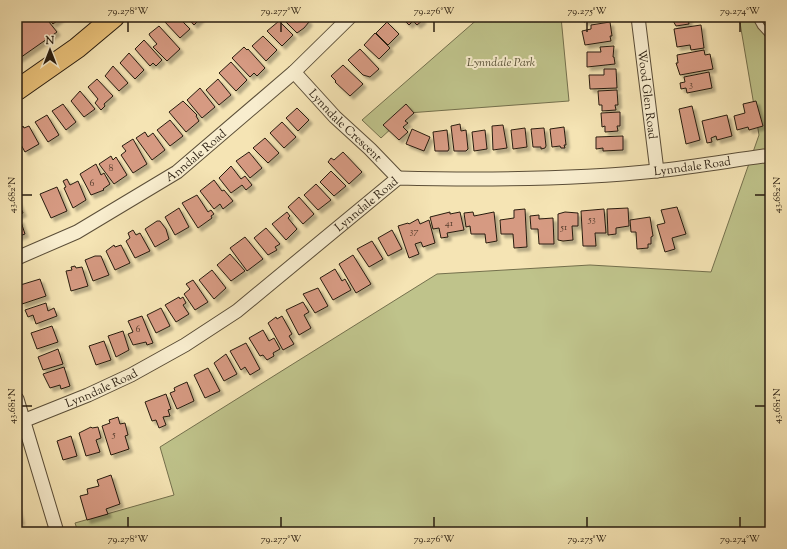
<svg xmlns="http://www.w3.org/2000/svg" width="787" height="549" font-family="'Sorts Mill Goudy',serif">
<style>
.green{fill:#bfc38b;stroke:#74704d}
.building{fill:#d69a82;stroke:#281c0f;filter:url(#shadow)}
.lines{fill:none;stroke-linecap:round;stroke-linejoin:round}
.service-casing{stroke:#5b4e38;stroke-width:8}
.minor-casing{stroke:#5b4e38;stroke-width:15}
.primary-casing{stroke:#281c0f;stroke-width:22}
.service{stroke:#f8edce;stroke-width:6}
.minor{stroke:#f8edce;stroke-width:13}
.primary{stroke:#eac27a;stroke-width:20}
.ticks{fill:none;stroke:#281c0f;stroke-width:1.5}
.labels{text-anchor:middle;stroke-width:4;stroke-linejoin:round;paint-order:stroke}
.number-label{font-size:10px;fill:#543c2c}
.park-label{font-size:12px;font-style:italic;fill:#554e34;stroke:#f8edce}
.street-label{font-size:12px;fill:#281c0f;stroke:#f8edce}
.neatline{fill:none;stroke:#281c0f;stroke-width:1.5}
.ticks-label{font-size:10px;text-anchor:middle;fill:#281c0f}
</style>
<defs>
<filter id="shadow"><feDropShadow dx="3.5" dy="3.5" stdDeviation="1" flood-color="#0004"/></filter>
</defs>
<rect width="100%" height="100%" fill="#f5e4b4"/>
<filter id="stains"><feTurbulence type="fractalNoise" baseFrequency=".005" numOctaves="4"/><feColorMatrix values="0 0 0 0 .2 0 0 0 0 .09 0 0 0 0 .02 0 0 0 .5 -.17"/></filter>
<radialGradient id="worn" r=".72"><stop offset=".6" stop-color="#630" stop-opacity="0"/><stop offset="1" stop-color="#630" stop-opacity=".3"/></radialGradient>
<g class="green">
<polygon points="480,17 561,17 569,101 408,113 381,138 362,120"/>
<polygon points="739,17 770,17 770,532 78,532 75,523 174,495 160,447 437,274 590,265 711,272 759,135"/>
</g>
<g class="building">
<polygon points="17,17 45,17 57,32 17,60"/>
<polygon points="47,17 62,17 53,24"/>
<polygon points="169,17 178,17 190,29 180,38 164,21"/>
<polygon points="187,17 202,17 194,25"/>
<polygon points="281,17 305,17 309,22 304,28 297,33"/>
<polygon points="401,17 420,17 423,20 417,25 413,21 409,25"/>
<polygon points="583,17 598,17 584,22"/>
<polygon points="671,17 690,17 690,18 688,19 689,24 676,26"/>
<polygon points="279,21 293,35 282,46 267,31"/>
<polygon points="387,22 399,34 388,45 376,33"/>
<polygon points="610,22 612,36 610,36 611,41 585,45 582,31 591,29 591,25"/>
<polygon points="701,25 704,48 691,50 690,45 677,47 674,29"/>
<polygon points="159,26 180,49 167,61 153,47 157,44 150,36 149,34"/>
<polygon points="375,33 390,48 379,59 364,45"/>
<polygon points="263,36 277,50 266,61 252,46"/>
<polygon points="144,40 162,60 156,66 153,63 150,66 135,49"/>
<polygon points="614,46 613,57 614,57 615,64 587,67 587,52 601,52 600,47"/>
<polygon points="244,47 247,50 248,49 265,68 257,76 254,73 250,77 232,58"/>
<polygon points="360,49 379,69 370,77 363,75 348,60"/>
<polygon points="704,50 705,55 710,54 713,69 680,75 676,63 678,63 677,55"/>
<polygon points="129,53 144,70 135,79 120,63"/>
<polygon points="231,62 247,80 236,91 219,73"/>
<polygon points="343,65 363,84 350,96 335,82 336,81 331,76"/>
<polygon points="113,66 128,83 119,91 105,76"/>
<polygon points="604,69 616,69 617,88 590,89 589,75 604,75"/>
<polygon points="709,72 712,88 687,93 686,88 681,89 680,83 685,82 684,77"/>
<polygon points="97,79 113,96 104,104 105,106 101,110 95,103 98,99 88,87"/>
<polygon points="218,79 231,95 219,105 206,90"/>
<polygon points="200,88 215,107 202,118 187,100"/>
<polygon points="617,90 618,105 615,105 616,110 602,111 602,105 599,105 598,91"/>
<polygon points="80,91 95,109 84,117 71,101"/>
<polygon points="183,101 197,115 196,116 199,121 186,132 169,112"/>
<polygon points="756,101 763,126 749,130 748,127 737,130 734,116 745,113 743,104"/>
<polygon points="63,104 76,122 66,130 52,111"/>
<polygon points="406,104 414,113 405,121 408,123 403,127 408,132 399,140 383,125"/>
<polygon points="692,106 700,140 686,144 679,109"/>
<polygon points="297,108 309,120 298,131 286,118"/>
<polygon points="620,112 620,126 617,126 618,131 605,132 605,126 602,127 601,113"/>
<polygon points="47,115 59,135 48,142 35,122"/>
<polygon points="727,115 732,136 717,140 716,136 711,138 712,142 707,143 702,121"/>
<polygon points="170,120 183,136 170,146 157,130"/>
<polygon points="282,122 296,137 284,148 270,133"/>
<polygon points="460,124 461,131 466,130 468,149 466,151 454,151 451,126"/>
<polygon points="503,125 507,148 493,150 492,126"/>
<polygon points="23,126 24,128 29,126 39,144 25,152 20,143 17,145 17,132"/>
<polygon points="564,127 566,145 564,145 565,148 561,148 560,146 552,147 550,129"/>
<polygon points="525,128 527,147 513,149 511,130"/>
<polygon points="544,128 546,146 545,148 541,149 541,147 533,147 531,129"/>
<polygon points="412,129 430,137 424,151 406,144"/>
<polygon points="447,130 449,149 448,151 435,151 433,132"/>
<polygon points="485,130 487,149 474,151 472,132"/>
<polygon points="145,132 148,137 153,133 165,150 152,160 136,138"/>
<polygon points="623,136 623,150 603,151 603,148 596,149 596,137"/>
<polygon points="265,138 279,153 268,163 253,148"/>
<polygon points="133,139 147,164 133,173 121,155 126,151 122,146"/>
<polygon points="249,152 262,168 250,178 236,161"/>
<polygon points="343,152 362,172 349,184 328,162 331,158 334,160"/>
<polygon points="111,156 113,160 116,157 127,175 114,184 99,164"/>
<polygon points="96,164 101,175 104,173 110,184 103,189 104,190 91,195 80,174"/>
<polygon points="231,166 241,179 245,176 252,185 246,190 242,185 231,193 219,178"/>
<polygon points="331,171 346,186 334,196 320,182"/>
<polygon points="67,179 70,185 78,181 86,200 73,208 64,188 66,187 63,181"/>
<polygon points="214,180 222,191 224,190 233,201 223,209 220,204 214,209 200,191"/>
<polygon points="316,184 331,200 318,210 304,195"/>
<polygon points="57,187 67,211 51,218 40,194"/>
<polygon points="197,195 208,212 211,210 214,214 211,216 212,218 198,228 182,203"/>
<polygon points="299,197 314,214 303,224 288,207"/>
<polygon points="17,199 23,213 17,216"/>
<polygon points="677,207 686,234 672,238 675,249 665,252 657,225 665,223 661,210"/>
<polygon points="179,208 189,227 175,235 165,217"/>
<polygon points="628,208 629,226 616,228 616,234 608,235 607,209"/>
<polygon points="525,209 527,247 514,248 513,234 501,234 500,220 514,218 514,210"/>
<polygon points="604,209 606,233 595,233 596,246 583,246 581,211"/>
<polygon points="287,212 290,216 288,218 297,229 286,240 272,224"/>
<polygon points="450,212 450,214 460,212 464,230 447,233 448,237 441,238 439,228 433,229 430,217"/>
<polygon points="473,212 474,216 494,212 497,241 486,243 485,234 471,234 470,226 466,227 464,213"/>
<polygon points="565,212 578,213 578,226 572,226 573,240 563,241 558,240 558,214"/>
<polygon points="539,215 539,219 553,218 554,244 539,244 538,229 531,229 530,216"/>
<polygon points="650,217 653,236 651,237 651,244 648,244 648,248 637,249 636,232 631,232 630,220"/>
<polygon points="20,219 25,234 17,237 17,221"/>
<polygon points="418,219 420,224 429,220 435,243 423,247 421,242 415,244 419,254 409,258 398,226 408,223 409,224"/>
<polygon points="157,221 160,221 166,229 169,239 155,247 145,229"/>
<polygon points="266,228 280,244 275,247 277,250 268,255 254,238"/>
<polygon points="133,230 136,235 140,233 150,251 135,258 126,241 130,238 128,233"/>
<polygon points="392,230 402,249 388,256 378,238"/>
<polygon points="245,237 263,259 247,271 230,248"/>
<polygon points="372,241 383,259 369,267 357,249"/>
<polygon points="114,245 115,247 121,245 130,263 115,270 106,251"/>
<polygon points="230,254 245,271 231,281 217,265"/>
<polygon points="353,255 371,284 356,293 339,264"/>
<polygon points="95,256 101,256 109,275 93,281 85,260"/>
<polygon points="75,266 76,268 82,267 88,286 71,291 66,271 72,270 71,267"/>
<polygon points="335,269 342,281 345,279 351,290 333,300 320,278"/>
<polygon points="212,270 226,288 214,299 199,280"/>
<polygon points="40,279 46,296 22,304 17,286"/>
<polygon points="193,280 208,302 195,310 184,294 190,289 186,284"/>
<polygon points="318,288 328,306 315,313 303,294"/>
<polygon points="179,297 180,299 183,297 186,303 183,305 189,314 176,322 165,305"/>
<polygon points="303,302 309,312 304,315 311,328 299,335 286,310"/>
<polygon points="46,303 48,311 54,308 57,316 36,324 33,315 28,317 25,310"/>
<polygon points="161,308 170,326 156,333 147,315"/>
<polygon points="142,316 153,343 147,345 146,342 133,345 128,334 133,332 128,321"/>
<polygon points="282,316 292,334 289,336 294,344 283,350 268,323 276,317 277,319"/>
<polygon points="52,326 58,342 37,349 31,333"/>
<polygon points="263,330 269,341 274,338 280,349 273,353 274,356 267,360 263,355 260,356 249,338"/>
<polygon points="123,331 129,350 116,357 108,336"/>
<polygon points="104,341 111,360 96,365 89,346"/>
<polygon points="246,343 260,369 250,375 245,367 241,370 230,351"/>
<polygon points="58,349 63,364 43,370 38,357"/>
<polygon points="226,354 237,374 224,381 214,363"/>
<polygon points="64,367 70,386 61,389 60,385 50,388 43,374"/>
<polygon points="208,368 220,391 205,398 194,375"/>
<polygon points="187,382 194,401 177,409 170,393 175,391 174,388 178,386"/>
<polygon points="166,394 171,409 168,410 170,416 163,417 166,425 159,428 156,420 152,421 145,402"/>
<polygon points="118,417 120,424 125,423 128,435 125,436 129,449 111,455 102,426 110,423 109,420"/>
<polygon points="91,427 92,428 98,427 101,438 96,440 100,452 86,456 79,433"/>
<polygon points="71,436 77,456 63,460 57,441"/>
<polygon points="111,475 120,504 106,509 108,514 87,520 80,496 88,494 87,489 99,486 97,480"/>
<polygon points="17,507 21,521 17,523"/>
</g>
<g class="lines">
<defs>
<polyline id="service" points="756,17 761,26 770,36"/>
<g id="minor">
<path id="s1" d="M638,17L657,171"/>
<path id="s2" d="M294,72L335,117L370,149L398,178"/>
<path id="s3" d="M17,258L77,232L177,172L294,72L350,17"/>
<polyline points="17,399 57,532"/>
<path id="s4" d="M23,421L88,395L131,375L185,345L237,311L398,178C484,180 571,180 656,171C692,167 728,161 764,156"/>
</g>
<polyline id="primary" points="17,90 77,48 114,17"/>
</defs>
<use href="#service" class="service-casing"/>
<use href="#minor" class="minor-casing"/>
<use href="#primary" class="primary-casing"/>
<use href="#service" class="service"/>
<use href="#minor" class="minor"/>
<use href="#primary" class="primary"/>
</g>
<path class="ticks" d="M128,22V32M281,22V32M434,22V32M587,22V32M740,22V32M22,195H32M755,195H765M22,406H32M755,406H765M128,517V527M281,517V527M434,517V527M587,517V527M740,517V527"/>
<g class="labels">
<g class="number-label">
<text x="691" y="87">3</text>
<text x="111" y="171">8</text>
<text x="92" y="186">6</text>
<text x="592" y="222">53</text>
<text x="449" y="226">41</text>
<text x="564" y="230">51</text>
<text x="414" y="234">37</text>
<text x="138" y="332">6</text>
<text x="114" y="437">5</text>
</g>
<g class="park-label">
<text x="501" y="66">Lynndale Park</text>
</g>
<g class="street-label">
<text dy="4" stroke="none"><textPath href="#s1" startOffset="78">Wood Glen Road</textPath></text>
<text dy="4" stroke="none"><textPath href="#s2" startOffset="74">Lynndale Crescent</textPath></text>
<text dy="4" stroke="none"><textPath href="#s3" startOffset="207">Anndale Road</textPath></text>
<text dy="4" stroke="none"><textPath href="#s4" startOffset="745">Lynndale Road</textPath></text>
<text dy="4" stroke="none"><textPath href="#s4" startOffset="409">Lynndale Road</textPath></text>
<text dy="4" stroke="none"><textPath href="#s4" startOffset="85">Lynndale Road</textPath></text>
</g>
</g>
<rect width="787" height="549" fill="none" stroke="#f5e4b4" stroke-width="44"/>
<g transform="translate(50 50)" stroke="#f8edce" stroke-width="3" paint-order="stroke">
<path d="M0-3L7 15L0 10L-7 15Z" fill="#281c0f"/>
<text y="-6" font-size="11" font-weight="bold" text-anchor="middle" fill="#281c0f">N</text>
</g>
<rect x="22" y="22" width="743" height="505" class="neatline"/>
<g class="ticks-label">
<text x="128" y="14">79.278°W</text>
<text x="281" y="14">79.277°W</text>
<text x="434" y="14">79.276°W</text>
<text x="587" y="14">79.275°W</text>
<text x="740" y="14">79.274°W</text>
<text transform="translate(11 195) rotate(-90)" y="4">43.682°N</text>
<text transform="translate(776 195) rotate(-90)" y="4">43.682°N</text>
<text transform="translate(11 406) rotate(-90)" y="4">43.681°N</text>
<text transform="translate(776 406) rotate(-90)" y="4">43.681°N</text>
<text x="128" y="542">79.278°W</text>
<text x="281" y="542">79.277°W</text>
<text x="434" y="542">79.276°W</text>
<text x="587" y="542">79.275°W</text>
<text x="740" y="542">79.274°W</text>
</g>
<rect width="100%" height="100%" filter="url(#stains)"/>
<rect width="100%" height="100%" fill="url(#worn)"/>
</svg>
